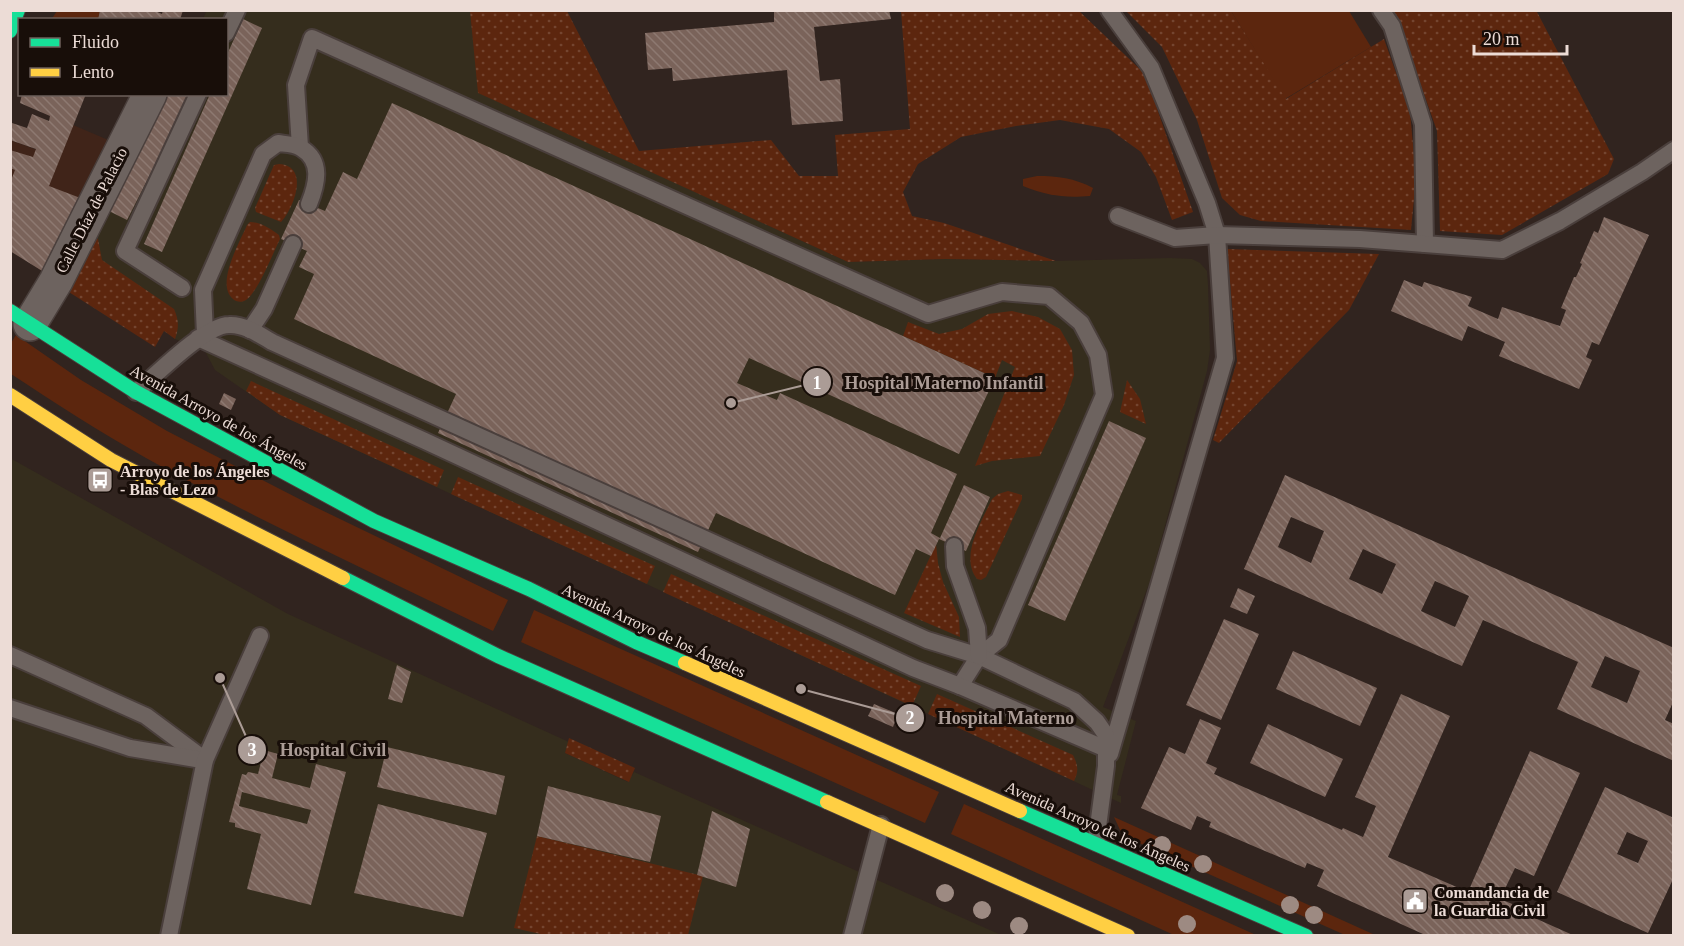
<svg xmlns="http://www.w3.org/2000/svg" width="1684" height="946" font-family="'Times New Roman',serif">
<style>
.built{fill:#402419}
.medical{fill:#352d1d}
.green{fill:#5c260e}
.garden{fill:url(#garden-dots)}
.building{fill:url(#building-back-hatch);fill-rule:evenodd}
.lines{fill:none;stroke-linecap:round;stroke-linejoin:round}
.lane-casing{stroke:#4a3f3c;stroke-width:20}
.street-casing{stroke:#4a3f3c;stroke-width:36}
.fast-casing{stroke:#4a3f3c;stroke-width:16}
.slow-casing{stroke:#4a3f3c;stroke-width:16}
.lane{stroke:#6d635f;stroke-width:16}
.street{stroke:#6d635f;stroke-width:33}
.fast{stroke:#16e098;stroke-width:14}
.slow{stroke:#ffcf43;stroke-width:14}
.tree{fill:#9d8a82}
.labels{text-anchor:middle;stroke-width:6;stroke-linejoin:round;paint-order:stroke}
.street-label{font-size:16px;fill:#ecdcd6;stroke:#180e09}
.poi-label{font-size:16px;font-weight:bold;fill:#ecdcd6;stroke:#180e09;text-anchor:start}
.leader{fill:none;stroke:#ab9c96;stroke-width:2}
.callout-dot{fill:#ab9c96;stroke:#180e09;stroke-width:2}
.mark-label{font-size:18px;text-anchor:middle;font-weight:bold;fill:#fff}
.callout-label{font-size:18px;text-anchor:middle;font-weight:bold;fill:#ab9c96;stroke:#180e09;stroke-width:6;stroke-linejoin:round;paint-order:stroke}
</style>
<defs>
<pattern id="garden-dots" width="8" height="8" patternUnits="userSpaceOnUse" patternTransform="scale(1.5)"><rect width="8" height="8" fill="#5c260e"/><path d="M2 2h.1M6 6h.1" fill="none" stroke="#744530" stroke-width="1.8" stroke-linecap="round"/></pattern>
<pattern id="building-back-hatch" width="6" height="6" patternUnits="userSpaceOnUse" patternTransform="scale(1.5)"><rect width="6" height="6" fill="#7a635a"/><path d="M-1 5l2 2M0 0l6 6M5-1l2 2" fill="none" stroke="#8d7971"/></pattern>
</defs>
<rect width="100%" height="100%" fill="#31241f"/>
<polygon class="built" points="73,125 113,142 47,274 11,251 10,140 59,158"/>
<g class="medical">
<polygon points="207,10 470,11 479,93 848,262 945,259 1056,261 1170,258 1192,259 1200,263 1207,271 1208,285 1210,350 1207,371 1150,581 1103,707 1136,721 1117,795 1121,796 1121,803 280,415 215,370 205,351 175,339 74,264 158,95 226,94 226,20 203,19"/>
<polygon points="10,458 288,614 569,742 565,753 628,782 634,772 1001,935 11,935"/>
</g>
<g class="green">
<polygon points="57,11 100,11 98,19 51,20"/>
<polygon points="1231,11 1349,11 1371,47 1285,99"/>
<path d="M1037,176C1058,176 1074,178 1093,188L1090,196C1064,198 1048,196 1023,186V179Z"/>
<path d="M16,335L81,380L167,431L311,505L508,600L493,631C377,575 259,521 146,458C100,432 55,403 11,374V343Z"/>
<polygon points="534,610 939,792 925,823 521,642"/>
<polygon points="964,804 1256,935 1174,935 951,834"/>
<polygon points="1114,817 1375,935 1345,935 1128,838 1120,830"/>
</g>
<g class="garden">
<polygon points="470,11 567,11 639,151 771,140 799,176 838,176 835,135 910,129 901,11 1079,11 1145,74 1193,212 1172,220 1156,177 1141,152 1109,129 1060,120 1016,126 961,137 918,164 903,192 912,216 944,223 1056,261 945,259 848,262 478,93"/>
<polygon points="1126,11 1231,11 1286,99 1384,39 1410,112 1416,178 1411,230 1261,221 1240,215 1222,198 1197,120 1162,47"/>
<polygon points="1392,11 1539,11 1537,12 1614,159 1608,174 1502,235 1440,231 1437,131 1399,23"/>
<path d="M279,164C310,166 294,208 281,222L256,212L255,208L274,165Z"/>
<path d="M250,222C260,222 271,229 279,235L280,239C273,253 258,292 246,300C242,303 236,302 233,299C215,284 240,242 247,225Z"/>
<path d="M89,234L98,239L102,260L174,309C179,320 179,328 175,339L164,331L155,347L61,287Z"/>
<polygon points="1227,249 1379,254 1349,310 1219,443 1213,440 1237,361"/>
<polygon points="1012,311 1038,317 1060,329 1072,350 1074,375 1064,405 1040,456 992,461 975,466 1015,367 1002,360 995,378 903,336 908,322 939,334 962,329 988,314"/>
<polygon points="1127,380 1140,399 1146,424 1120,412"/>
<polygon points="251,381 444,470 437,487 280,415 246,391"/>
<polygon points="458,477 655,566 647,584 451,494"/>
<path d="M1008,491L1022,495V499L986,577L981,580L977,579C959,556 982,521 992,499L998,494Z"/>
<polygon points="936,544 938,563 943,582 959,617 960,637 904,613"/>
<polygon points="671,574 921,686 912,706 663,592"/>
<path d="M937,694L1073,755C1078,765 1079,771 1074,781L928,714Z"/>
<polygon points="569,738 635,768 629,782 565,753"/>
<polygon points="537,836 703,876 688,935 545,935 514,928"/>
</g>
<g class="building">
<polygon points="100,10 153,10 162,14 163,10 183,10 180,20 98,20"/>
<polygon points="774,10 889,10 891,19 814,27 820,81 840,79 843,121 792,125 787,70 673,81 672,68 648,70 645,33 774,22"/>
<polygon points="243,19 262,28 162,252 144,244 210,94 226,94 226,57"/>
<polygon points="22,94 86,94 49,186 83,199 47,274 10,251 10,183 15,170 10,168 10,150 33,157 36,149 10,140 12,123 27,128 32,114 49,121 50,116 20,103"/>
<polygon points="168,94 191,94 127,220 109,211"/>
<polygon points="392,103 995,378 959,454 749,358 737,383 777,400 780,393 957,474 931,533 940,538 964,485 990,497 966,551 939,539 931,556 916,549 895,595 716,513 698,552 438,433 456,394 294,319 314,274 299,267 307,251 281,239 299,200 325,211 343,172 357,179"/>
<polygon points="1604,217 1649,235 1599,345 1592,342 1586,357 1592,360 1579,389 1499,356 1505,342 1468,326 1462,341 1391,311 1404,280 1422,287 1424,282 1472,297 1468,306 1498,319 1502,307 1560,326 1566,310 1561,308 1574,277 1576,277 1582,264 1580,263 1594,231 1598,233"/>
<polygon points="224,393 236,399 231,410 219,404"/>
<polygon points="1109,421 1146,438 1065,621 1028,605"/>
<path d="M1285,475L1674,648V700L1665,720L1674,724V761L1557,709L1578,662L1483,620L1462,666L1244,569ZM1291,517L1324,531L1311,563L1278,547ZM1363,549L1396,564L1382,594L1349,579ZM1435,581L1469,596L1455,627L1421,611ZM1605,656L1640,671L1627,703L1591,687Z"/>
<polygon points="1238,588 1255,596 1247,614 1230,607"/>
<polygon points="1224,619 1259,634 1221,720 1186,705"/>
<polygon points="1293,651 1377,688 1360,726 1276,689"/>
<polygon points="397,665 411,672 402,703 388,699"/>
<polygon points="1401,694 1450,716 1388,857 1468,892 1530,751 1580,773 1534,876 1515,868 1500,899 1522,908 1521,912 1575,936 1423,934 1317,886 1324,870 1307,863 1305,868 1209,827 1211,822 1197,816 1191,830 1141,808 1169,747 1185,754 1200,719 1221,728 1206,763 1217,768 1214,774 1342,830 1343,828 1363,837 1376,806 1355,797"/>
<polygon points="874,704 898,714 893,727 868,716"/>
<polygon points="1268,724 1343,759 1325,797 1250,763"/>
<polygon points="387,747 505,776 496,815 377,787"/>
<path d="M264,750L278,754L272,778L310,788L316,764L346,772L311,905L247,889L261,834L235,827V823L229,822L242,774L246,775L248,772L258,774ZM242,792L311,810L307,824L239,806Z"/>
<polygon points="548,786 661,816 650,862 537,836"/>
<path d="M1605,787L1674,818V877L1648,933L1557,892ZM1627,832L1648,841L1638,863L1617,854Z"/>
<polygon points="378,804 487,833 463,917 354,893"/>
<polygon points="712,811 750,829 736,887 697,875"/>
</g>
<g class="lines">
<defs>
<g id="lane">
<polyline points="1109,10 1151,68 1207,203 1217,235 1225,358 1110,754"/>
<polyline points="1381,10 1392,26 1423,124 1425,244"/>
<polyline points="226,33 237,10"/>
<polyline points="300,147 296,85 312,38 928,314 1002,292 1049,296 1081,323 1098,355 1104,395 999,640 979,656 960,686"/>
<polyline points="1118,216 1175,238 1217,235 1360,239 1502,250 1560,221 1642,172 1674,150"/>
<polyline points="182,288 125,251 198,94"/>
<polyline points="250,330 264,309 293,244"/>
<path d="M205,334L203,290L263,154L278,143C285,144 295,144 301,148C323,161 317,184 309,204"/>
<polyline points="198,338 425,441 913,668 960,686 1106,749"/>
<path d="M136,392C156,375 205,325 229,325C244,324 260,335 272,342L927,640L979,656L1074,701L1097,722L1106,735V766L1096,842"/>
<polyline points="954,546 955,566 977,628 979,656"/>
<polyline points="10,655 146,716 205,760"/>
<polyline points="10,708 130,748 202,760"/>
<polyline points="169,936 205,760 260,636"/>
<polyline points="852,936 881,825"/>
</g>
<polyline id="street" points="30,324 56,281 150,94"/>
<g id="fast">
<polyline points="10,31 18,10"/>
<polyline points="10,311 136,392 374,521 529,589 636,642 685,663"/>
<polyline points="343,578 498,656 827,802"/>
<polyline points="1020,811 1306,936"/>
</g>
<g id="slow">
<polyline points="10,395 111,460 343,578"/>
<polyline points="685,663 1020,811"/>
<polyline points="827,802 1128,936"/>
</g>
</defs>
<use href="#lane" class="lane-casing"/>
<use href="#street" class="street-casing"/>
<use href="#fast" class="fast-casing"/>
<use href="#slow" class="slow-casing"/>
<use href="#lane" class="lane"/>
<use href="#street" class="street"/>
<use href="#fast" class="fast"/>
<use href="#slow" class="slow"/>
</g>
<g class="tree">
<circle cx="1162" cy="845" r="9"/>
<circle cx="1203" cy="864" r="9"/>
<circle cx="945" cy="893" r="9"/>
<circle cx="1290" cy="905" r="9"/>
<circle cx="982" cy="910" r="9"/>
<circle cx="1314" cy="915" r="9"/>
<circle cx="1187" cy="924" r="9"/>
<circle cx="1019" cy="926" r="9"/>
</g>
<defs>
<symbol id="bus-square" viewBox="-11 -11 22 22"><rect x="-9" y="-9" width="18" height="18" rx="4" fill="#ab9c96" stroke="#180e09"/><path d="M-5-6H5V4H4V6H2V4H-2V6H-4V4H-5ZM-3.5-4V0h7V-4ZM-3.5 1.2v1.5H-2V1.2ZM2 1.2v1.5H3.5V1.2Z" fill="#fff"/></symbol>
<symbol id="civic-square" viewBox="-11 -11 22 22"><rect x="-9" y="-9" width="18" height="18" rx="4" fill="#ab9c96" stroke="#180e09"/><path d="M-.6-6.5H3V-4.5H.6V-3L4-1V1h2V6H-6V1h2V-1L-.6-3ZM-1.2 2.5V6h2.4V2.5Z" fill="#fff"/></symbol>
</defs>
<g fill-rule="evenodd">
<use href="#bus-square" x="85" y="465" width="30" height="30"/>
<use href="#civic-square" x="1400" y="886" width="30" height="30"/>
</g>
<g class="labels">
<g class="street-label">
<text transform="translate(91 210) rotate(-63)" y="6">Calle Díaz de Palacio</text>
<text transform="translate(219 417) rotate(29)" y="6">Avenida Arroyo de los Ángeles</text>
<text transform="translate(654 630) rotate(25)" y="6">Avenida Arroyo de los Ángeles</text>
<text transform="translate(1098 826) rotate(24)" y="6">Avenida Arroyo de los Ángeles</text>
</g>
<g class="poi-label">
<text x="120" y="477">Arroyo de los Ángeles<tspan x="120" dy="18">- Blas de Lezo</tspan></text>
<text x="1434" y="898">Comandancia de<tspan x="1434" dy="18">la Guardia Civil</tspan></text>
</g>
</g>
<path class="leader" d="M731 403L817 382M801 689L910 718M220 678L252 750"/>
<g class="callout-dot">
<circle cx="731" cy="403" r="6"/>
<circle cx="801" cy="689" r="6"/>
<circle cx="220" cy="678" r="6"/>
<circle cx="817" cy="382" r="15"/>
<circle cx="910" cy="718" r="15"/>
<circle cx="252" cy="750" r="15"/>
</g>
<g class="mark-label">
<text x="817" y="389">1</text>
<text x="910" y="724">2</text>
<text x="252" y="756">3</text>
</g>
<g class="callout-label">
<text x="944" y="389">Hospital Materno Infantil</text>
<text x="1006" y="724">Hospital Materno</text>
<text x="333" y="756">Hospital Civil</text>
</g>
<rect width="1684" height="946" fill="none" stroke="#ecdcd6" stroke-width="24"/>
<rect x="18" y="18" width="210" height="78" fill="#180e09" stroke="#6d605b" stroke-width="1.5"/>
<rect x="30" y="38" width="30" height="9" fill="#16e098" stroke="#6d605b" stroke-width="1.5"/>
<text x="72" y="48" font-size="18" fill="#ecdcd6">Fluido</text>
<rect x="30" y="68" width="30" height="9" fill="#ffcf43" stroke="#6d605b" stroke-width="1.5"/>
<text x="72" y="78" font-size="18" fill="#ecdcd6">Lento</text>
<path d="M1474 45v9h93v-9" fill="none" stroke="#ecdcd6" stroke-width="3"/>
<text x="1483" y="45" font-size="18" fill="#ecdcd6" stroke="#180e09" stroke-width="4.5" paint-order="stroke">20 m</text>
</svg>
